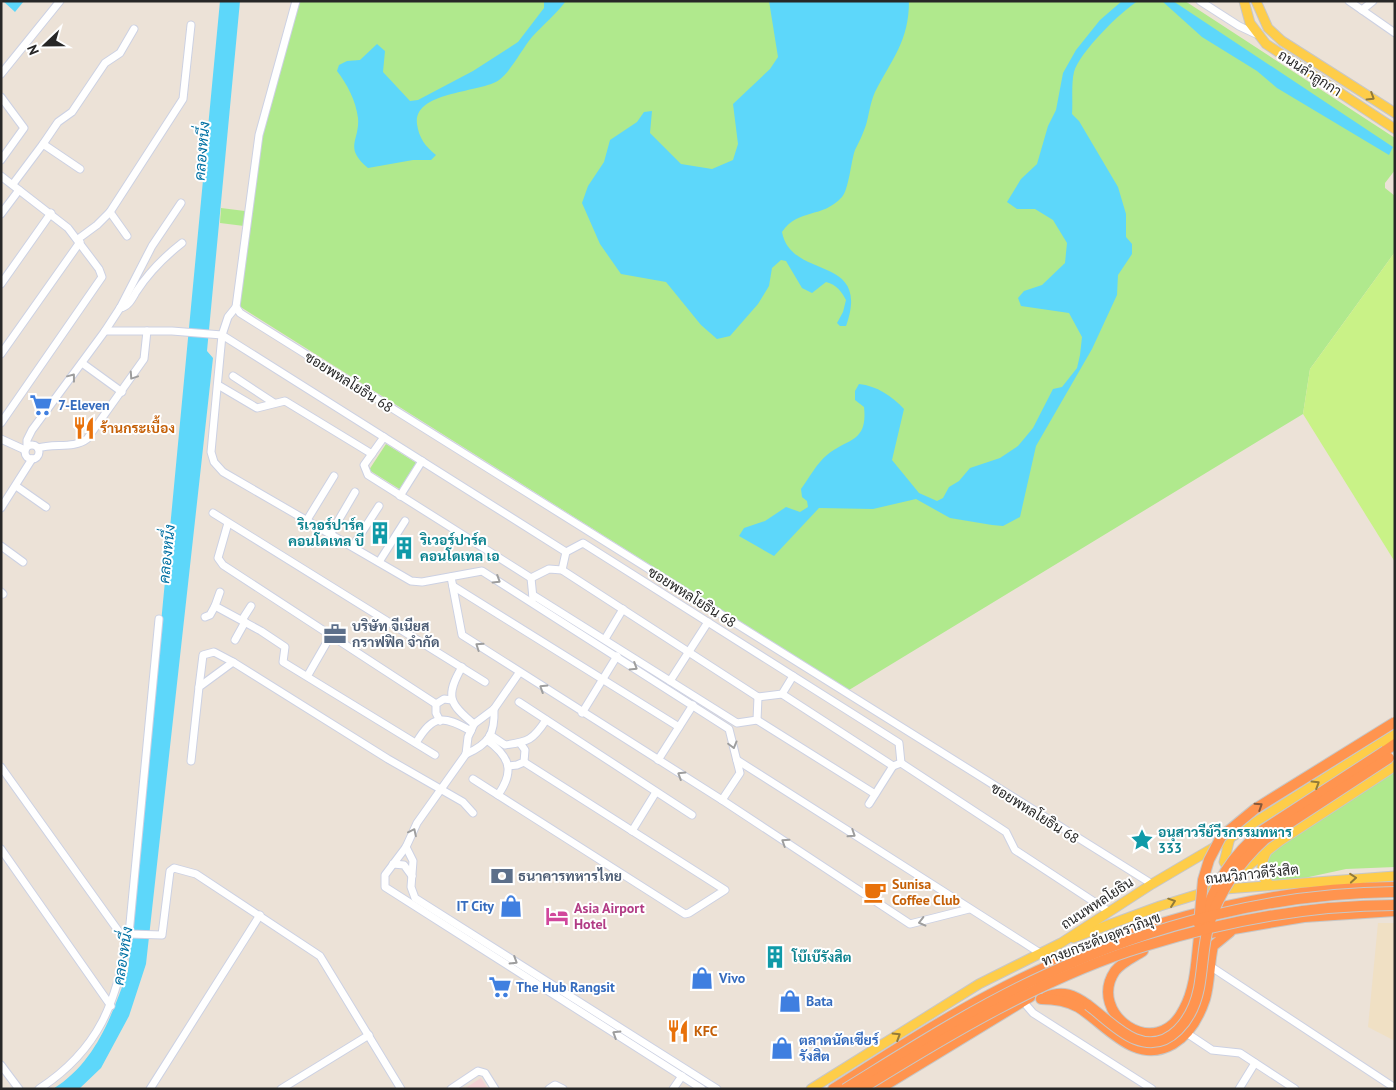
<svg xmlns="http://www.w3.org/2000/svg" width="1396" height="1090" font-family="'PT Sans',Sarabun,sans-serif">
<style>
.education{fill:#f0e0c4}
.medical{fill:#f4d2d5}
.green{fill:#b0e98d}
.pitch{fill:#c9f287}
.water{fill:#5dd7fa}
.lines{fill:none;stroke-linecap:round;stroke-linejoin:round}
.minor-casing{stroke:#ccd1e3;stroke-width:9}
.major-casing{stroke:#c7c7c7;stroke-width:11}
.highway-casing{stroke:#c7c7c7;stroke-width:12}
.minor{stroke:#fff;stroke-width:7}
.major{stroke:#fecd49;stroke-width:9}
.highway{stroke:#ff944f;stroke-width:10}
.highway-bridge-casing{stroke:#c7c7c7;stroke-width:12;stroke-linecap:butt}
.highway-bridge{stroke:#ff944f;stroke-width:10}
.oneway{stroke:#927a38}
.oneway2{stroke:#9e9e9e}
.oneway3{stroke:#885839}
.labels{text-anchor:middle;stroke-width:4;stroke-linejoin:round;paint-order:stroke}
.street-label{font-size:14px;fill:#272727;stroke:#fff}
.shop-label{font-size:14px;font-weight:bold;fill:#366cbe;stroke:#fff;text-anchor:start}
.food-label{font-size:14px;font-weight:bold;fill:#c56008;stroke:#fff;text-anchor:start}
.culture-label{font-size:14px;font-weight:bold;fill:#0d838f;stroke:#fff;text-anchor:start}
.service-label{font-size:14px;font-weight:bold;fill:#4e5e75;stroke:#fff;text-anchor:start}
.hotel-label{font-size:14px;font-weight:bold;fill:#b23c85;stroke:#fff;text-anchor:start}
.water-label{font-size:15px;font-style:italic;fill:#0071a3;stroke:#fff}
</style>
<rect width="100%" height="100%" fill="#ece2d7"/>
<polygon class="education" points="1378,923 1395,923 1395,1041 1368,1027"/>
<polygon class="medical" points="481,1078 488,1089 464,1089"/>
<g class="green">
<polygon points="298,1 1185,1 1395,138 1395,170 1385,183 1385,188 1395,196 1395,252 1310,369 1303,414 849,690 239,306 263,125"/>
<polygon points="221,208 245,211 244,226 220,223"/>
<polygon points="386,444 418,464 401,490 369,470"/>
<polygon points="1395,768 1395,867 1346,869 1309,877 1291,884 1266,879 1262,863 1271,849"/>
</g>
<polygon class="pitch" points="1395,252 1395,562 1303,414 1310,369"/>
<g class="water">
<polygon points="3,1 24,1 15,12"/>
<path d="M220,1H240L207,351L213,358L146,964L129,1016L101,1068L79,1089H53C96,1062 111,1017 128,971Z"/>
<path d="M544,1H566C556,14 543,25 532,37C522,49 511,71 499,80C481,93 413,91 417,124C419,138 425,146 436,155L431,160H413L368,168C343,147 360,141 358,118C356,101 347,84 337,71L339,65L347,61L360,60L377,44L385,51L383,72L410,101L418,100L473,71L518,42L544,8Z"/>
<path d="M769,1H909C909,41 892,59 875,92C870,103 869,115 866,125C863,134 859,142 855,150C851,161 849,189 842,197C822,219 798,208 782,232C791,281 872,253 846,326H840L837,323L843,312L846,300C841,291 837,285 826,282L812,293L802,288L786,261L781,260L772,268L769,286L758,304L730,336L717,339L701,325L666,282L621,274L600,244L582,203L588,186L604,162L610,140L637,122L644,112L652,111L650,133L681,164L712,169L733,160L738,144L733,104L770,69L778,57Z"/>
<path d="M1122,1H1138C1121,11 1079,53 1074,72C1071,84 1073,102 1072,114L1079,121L1118,187L1126,214V237L1132,244V254L1118,275L1117,295L1092,349L1036,446L1020,517L1003,526L992,525L950,518L916,499L873,509L819,508L774,556L739,536L744,528L765,521L786,507L800,512L808,507L807,501L802,497L801,489C809,478 817,463 827,455C847,438 868,443 864,407L855,400V391L859,384C877,386 892,396 904,409L892,460L919,493L937,501L943,498L949,487L959,481L970,468L1000,458L1018,446L1033,428L1053,389L1062,387L1077,368L1080,355L1082,337L1069,313L1021,306L1018,298L1024,291L1042,285L1065,263L1067,243L1053,220L1035,209H1017L1007,202L1021,179L1037,164L1048,126L1056,110L1063,73L1076,50L1100,20Z"/>
<polygon points="1162,1 1173,1 1393,147 1389,155 1277,88 1257,71 1202,37"/>
</g>
<g class="lines">
<defs>
<g id="minor">
<polyline points="296,1 259,135 236,307 228,317 222,335 211,452 214,462 223,472 411,581 422,582 482,571 729,729 740,773 722,800"/>
<polyline points="1200,1 1239,26 1256,34"/>
<polyline points="1349,1 1395,33"/>
<polyline points="1362,10 1373,1"/>
<polyline points="1,74 60,1"/>
<polyline points="1,97 24,128 1,160"/>
<polyline points="43,144 58,122 72,112 105,63 120,53 134,29"/>
<polyline points="1,176 68,228 99,269 102,277 1,423"/>
<polyline points="13,184 43,144 80,169"/>
<polyline points="110,212 127,236"/>
<polyline points="1,214 19,190"/>
<polyline points="78,239 97,225 110,212 183,99 191,25"/>
<polyline points="1,284 51,213"/>
<polyline points="236,307 240,313 1152,884"/>
<path d="M120,308C128,307 132,299 136,292C149,272 164,257 182,243"/>
<polyline points="105,331 120,308 152,246 181,203"/>
<polyline points="1,354 80,242"/>
<polyline points="82,363 122,392"/>
<polyline points="233,376 274,403"/>
<polyline points="218,385 257,408 285,401 372,454"/>
<polyline points="384,437 364,465 368,475 531,578"/>
<polyline points="1,439 25,450"/>
<circle cx="32" cy="452" r="7"/>
<polyline points="27,446 27,440 32,430 105,331 172,331 222,335 566,552"/>
<path d="M38,448C54,443 74,449 87,439L144,359L147,331"/>
<polyline points="16,486 46,507"/>
<polyline points="400,496 422,461"/>
<polyline points="1,508 32,459"/>
<polyline points="213,513 485,682"/>
<polyline points="307,520 334,476"/>
<polyline points="228,523 218,558 223,565 436,704"/>
<polyline points="331,533 355,492"/>
<polyline points="1,546 23,562"/>
<polyline points="353,546 379,506"/>
<polyline points="379,562 405,521"/>
<polyline points="562,570 566,552 583,543 899,743 901,763"/>
<polyline points="451,577 462,635 722,800 910,924 969,909"/>
<polyline points="531,578 549,569 562,570 758,697 782,694 793,676"/>
<polyline points="531,578 533,598"/>
<polyline points="453,586 679,727"/>
<polyline points="1,592 3,594"/>
<polyline points="220,592 215,606 261,631 285,647 283,662 435,755"/>
<polyline points="533,595 737,723 757,720 758,697"/>
<polyline points="205,617 210,615 215,606"/>
<polyline points="242,620 251,606"/>
<polyline points="605,639 623,609"/>
<polyline points="235,640 245,622"/>
<path d="M462,667C445,696 449,704 474,724"/>
<polyline points="519,673 494,709 474,724 468,737 466,754 417,823 406,847 385,875 385,887 702,1089"/>
<polyline points="308,675 331,635"/>
<polyline points="670,681 708,622"/>
<polyline points="199,687 203,655 214,652 233,662"/>
<polyline points="782,694 893,766 901,763"/>
<polyline points="519,702 692,815"/>
<polyline points="582,713 617,656"/>
<polyline points="757,720 875,794"/>
<polyline points="440,721 436,713 436,704 444,699 452,700"/>
<path d="M490,735L505,745C528,742 533,740 546,720"/>
<path d="M487,740C510,757 515,771 498,795"/>
<path d="M416,743C433,714 443,715 471,731"/>
<path d="M466,754C489,744 495,734 494,709"/>
<polyline points="658,760 693,705"/>
<polyline points="737,760 1040,953"/>
<polyline points="191,761 199,687 233,662 388,759 463,802 473,813"/>
<polyline points="901,763 1006,832 1015,850 1108,911"/>
<polyline points="508,766 517,765 524,762 525,750 520,743"/>
<polyline points="1,767 127,943"/>
<polyline points="473,779 685,914 689,913 725,890 524,762"/>
<polyline points="869,804 893,766"/>
<polyline points="632,831 656,792"/>
<polyline points="406,847 413,861 411,887 415,898 717,1089"/>
<polyline points="1,849 111,1006"/>
<polyline points="393,864 404,865 412,876"/>
<polyline points="129,934 162,935 170,871 174,868 196,874 320,956 401,1089"/>
<polyline points="1210,966 1395,1088"/>
<polyline points="1027,1006 1033,1013 1152,1089"/>
<polyline points="1188,1034 1212,1050 1240,1053 1295,1089"/>
<polyline points="1,1065 19,1089"/>
<path d="M39,1089C100,1049 116,1002 129,934L159,619"/>
<polyline points="150,1089 260,915"/>
<polyline points="281,1089 369,1035"/>
<polyline points="451,1089 478,1071 485,1073 495,1089"/>
<polyline points="549,1089 555,1085 563,1089"/>
<polyline points="673,1089 682,1076"/>
<polyline points="1239,1089 1255,1063"/>
</g>
<g id="major">
<polyline points="1244,1 1250,23 1266,44 1395,129"/>
<polyline points="1256,1 1268,28 1282,41 1395,113"/>
<polyline points="1230,838 1224,862 1230,871 1241,871 1248,866 1280,841 1395,766"/>
<path d="M1266,853C1261,864 1259,876 1269,884"/>
<polyline points="1073,938 1160,906 1212,890 1395,876"/>
<polyline points="811,1089 979,984 1061,943 1152,884 1230,838 1395,734"/>
</g>
<g id="highway">
<polyline points="1385,751 1395,744"/>
<polyline points="1210,933 1304,917 1395,911"/>
<path d="M1143,951C1134,957 1122,962 1115,971C1086,1014 1157,1064 1184,1009C1196,987 1196,961 1199,937"/>
<path d="M1046,997C1063,990 1074,995 1088,1005"/>
<path d="M1041,999C1054,999 1067,1001 1078,1007C1107,1025 1135,1066 1173,1044C1190,1034 1199,1017 1205,999C1210,982 1209,963 1213,946L1230,932"/>
<path d="M833,1089C885,1056 936,1023 989,995C1113,929 1254,887 1395,887"/>
<polyline points="879,1089 1030,997"/>
</g>
</defs>
<use href="#minor" class="minor-casing"/>
<use href="#major" class="major-casing"/>
<use href="#highway" class="highway-casing"/>
<use href="#minor" class="minor"/>
<use href="#major" class="major"/>
<use href="#highway" class="highway"/>
<defs>
<g id="highway-bridge">
<path d="M1203,922C1214,884 1232,855 1263,830L1385,751"/>
<polyline points="1199,924 1203,880 1209,860 1221,837 1255,809 1395,722"/>
<path d="M1088,1005C1103,1016 1118,1032 1135,1039C1170,1053 1193,1018 1199,988C1203,967 1203,944 1209,924C1220,890 1240,862 1265,839L1389,758"/>
<path d="M845,1089C910,1049 975,1007 1045,975C1153,924 1274,893 1395,892"/>
<path d="M861,1089C948,1035 1046,976 1145,946C1225,921 1311,905 1395,905"/>
</g>
</defs>
<use href="#highway-bridge" class="highway-bridge-casing"/>
<use href="#highway-bridge" class="highway-bridge"/>
</g>
<defs><path id="oneway-chevron" d="M-2-3.5L2.5 0L-2 3.5" fill="none" stroke-width="1.6" stroke-linecap="round" stroke-linejoin="round" transform="scale(1.25)"/></defs>
<g class="oneway">
<use href="#oneway-chevron" transform="translate(1371 97) rotate(32)"/>
<use href="#oneway-chevron" transform="translate(1316 784) rotate(-32)"/>
<use href="#oneway-chevron" transform="translate(1353 878) rotate(-5)"/>
<use href="#oneway-chevron" transform="translate(1172 902) rotate(-19)"/>
<use href="#oneway-chevron" transform="translate(897 1036) rotate(-32)"/>
</g>
<g class="oneway2">
<use href="#oneway-chevron" transform="translate(133 376) rotate(124)"/>
<use href="#oneway-chevron" transform="translate(72 377) rotate(-53)"/>
<use href="#oneway-chevron" transform="translate(497 580) rotate(32)"/>
<use href="#oneway-chevron" transform="translate(479 646) rotate(-146)"/>
<use href="#oneway-chevron" transform="translate(634 667) rotate(32)"/>
<use href="#oneway-chevron" transform="translate(543 688) rotate(-148)"/>
<use href="#oneway-chevron" transform="translate(733 745) rotate(75)"/>
<use href="#oneway-chevron" transform="translate(681 775) rotate(-148)"/>
<use href="#oneway-chevron" transform="translate(413 832) rotate(-64)"/>
<use href="#oneway-chevron" transform="translate(852 834) rotate(33)"/>
<use href="#oneway-chevron" transform="translate(785 842) rotate(-147)"/>
<use href="#oneway-chevron" transform="translate(922 922) rotate(166)"/>
<use href="#oneway-chevron" transform="translate(514 961) rotate(32)"/>
<use href="#oneway-chevron" transform="translate(616 1034) rotate(-148)"/>
</g>
<use class="oneway3" href="#oneway-chevron" transform="translate(1259 806) rotate(-33)"/>
<defs>
<symbol id="supermarket-bare" viewBox="-9 -9 18 18"><path d="M-6-5.5h2.5l.6 2H6L4.5 2H-2.5L-4.4-4H-6ZM-1.5 3.2a1.3 1.3 0 1 0 .1 0ZM3 3.2a1.3 1.3 0 1 0 .1 0Z" fill="#3f7fe0" stroke="#fff" stroke-width="2.5" paint-order="stroke"/></symbol>
<symbol id="restaurant-bare" viewBox="-9 -9 18 18"><path d="M-5-6h1v4h1v-4h1v4h1v-4h1v5L-1.5 .5V6h-2V.5L-5-1ZM5-6V6H3V1.5H1.5Q1.5-4 5-6Z" fill="#e8710a" stroke="#fff" stroke-width="2.5" paint-order="stroke"/></symbol>
<symbol id="building-bare" viewBox="-9 -9 18 18"><path d="M-4-6H4V6H1V3H-1V6H-4ZM-2.5-4.3h1.7v1.8h-1.7ZM.8-4.3h1.7v1.8H.8ZM-2.5-1h1.7V.8h-1.7ZM.8-1h1.7V.8H.8Z" fill="#0f9aa8" stroke="#fff" stroke-width="2.5" paint-order="stroke"/></symbol>
<symbol id="office-bare" viewBox="-9 -9 18 18"><path d="M-6-3h4V-5.5h4V-3h4V5H-6ZM-1-4.5V-3h2v-1.5ZM-6 0V1H6V0Z" fill="#5c6f8a" stroke="#fff" stroke-width="2.5" paint-order="stroke"/></symbol>
<symbol id="sight-bare" viewBox="-9 -9 18 18"><path d="M0-6L1.8-2.2L6-1.7L2.9 1.2L3.7 5.4L0 3.3L-3.7 5.4L-2.9 1.2L-6-1.7L-1.8-2.2Z" fill="#0f9aa8" stroke="#fff" stroke-width="2.5" paint-order="stroke"/></symbol>
<symbol id="bank-bare" viewBox="-9 -9 18 18"><path d="M-6-4H6V4H-6ZM0-2.3a2.3 2.3 0 1 0 0 4.6a2.3 2.3 0 1 0 0-4.6Z" fill="#5c6f8a" stroke="#fff" stroke-width="2.5" paint-order="stroke"/></symbol>
<symbol id="cafe-bare" viewBox="-9 -9 18 18"><path d="M-5.5-4.5H6V0H3Q3 3.5 0 3.5H-2.5Q-5.5 3.5-5.5 0ZM3-3.2v2h1.7v-2ZM-6 4.5H4V6H-6Z" fill="#e8710a" stroke="#fff" stroke-width="2.5" paint-order="stroke"/></symbol>
<symbol id="shop-bare" viewBox="-9 -9 18 18"><path d="M-5-2.5h2.3a2.7 3.5 0 0 1 5.4 0H5L5.5 6h-11ZM-1.5-2.5h3a1.5 2.3 0 0 0-3 0Z" fill="#3f7fe0" stroke="#fff" stroke-width="2.5" paint-order="stroke"/></symbol>
<symbol id="hotel-bare" viewBox="-9 -9 18 18"><path d="M-6-4.5h1.5V1H6V5H4.5V3h-9V5H-6ZM-4 0a1.8 1.8 0 1 1 3.6 0ZM.5 0V-2.5h3Q6-2.5 6 0Z" fill="#d1479c" stroke="#fff" stroke-width="2.5" paint-order="stroke"/></symbol>
</defs>
<g fill-rule="evenodd">
<use href="#supermarket-bare" x="25" y="389" width="32" height="32"/>
<use href="#restaurant-bare" x="68" y="412" width="32" height="32"/>
<use href="#building-bare" x="364" y="517" width="32" height="32"/>
<use href="#building-bare" x="388" y="532" width="32" height="32"/>
<use href="#office-bare" x="319" y="618" width="32" height="32"/>
<use href="#sight-bare" x="1126" y="824" width="32" height="32"/>
<use href="#bank-bare" x="486" y="860" width="32" height="32"/>
<use href="#cafe-bare" x="859" y="876" width="32" height="32"/>
<use href="#shop-bare" x="495" y="890" width="32" height="32"/>
<use href="#hotel-bare" x="541" y="900" width="32" height="32"/>
<use href="#building-bare" x="759" y="941" width="32" height="32"/>
<use href="#shop-bare" x="686" y="962" width="32" height="32"/>
<use href="#supermarket-bare" x="484" y="971" width="32" height="32"/>
<use href="#shop-bare" x="774" y="985" width="32" height="32"/>
<use href="#restaurant-bare" x="662" y="1015" width="32" height="32"/>
<use href="#shop-bare" x="766" y="1032" width="32" height="32"/>
</g>
<g class="labels">
<g class="street-label">
<text transform="translate(1310 73) rotate(33)" y="5">ถนนลำลูกกา</text>
<text transform="translate(349 382) rotate(32)" y="5">ซอยพหลโยธิน 68</text>
<text transform="translate(692 597) rotate(32)" y="5">ซอยพหลโยธิน 68</text>
<text transform="translate(1035 813) rotate(32)" y="5">ซอยพหลโยธิน 68</text>
<text transform="translate(1252 874) rotate(-6)" y="5">ถนนวิภาวดีรังสิต</text>
<text transform="translate(1097 903) rotate(-33)" y="5">ถนนพหลโยธิน</text>
<text transform="translate(1101 939) rotate(-21)" y="5">ทางยกระดับอุตราภิมุข</text>
</g>
<g class="shop-label">
<text x="58" y="410">7-Eleven</text>
<text x="494" y="911" text-anchor="end">IT City</text>
<text x="719" y="983">Vivo</text>
<text x="516" y="992">The Hub Rangsit</text>
<text x="806" y="1006">Bata</text>
<text x="799" y="1045">ตลาดนัดเซียร์<tspan x="799" dy="16">รังสิต</tspan></text>
</g>
<g class="food-label">
<text x="100" y="433">ร้านกระเบื้อง</text>
<text x="892" y="889">Sunisa<tspan x="892" dy="16">Coffee Club</tspan></text>
<text x="694" y="1036">KFC</text>
</g>
<g class="culture-label">
<text x="364" y="530" text-anchor="end">ริเวอร์ปาร์ค<tspan x="364" dy="16">คอนโดเทล บี</tspan></text>
<text x="420" y="545">ริเวอร์ปาร์ค<tspan x="420" dy="16">คอนโดเทล เอ</tspan></text>
<text x="1158" y="837">อนุสาวรีย์วีรกรรมทหาร<tspan x="1158" dy="16">333</tspan></text>
<text x="792" y="962">โบ๊เบ๊รังสิต</text>
</g>
<g class="service-label">
<text x="352" y="631">บริษัท จีเนียส<tspan x="352" dy="16">กราฟฟิค จำกัด</tspan></text>
<text x="518" y="881">ธนาคารทหารไทย</text>
</g>
<g class="hotel-label">
<text x="574" y="913">Asia Airport<tspan x="574" dy="16">Hotel</tspan></text>
</g>
<g class="water-label">
<text transform="translate(202 151) rotate(-85)" y="5">คลองหนึ่ง</text>
<text transform="translate(167 554) rotate(-84)" y="5">คลองหนึ่ง</text>
<text transform="translate(123 956) rotate(-81)" y="5">คลองหนึ่ง</text>
</g>
</g>
<rect width="1396" height="1090" fill="none" stroke="#272727" stroke-width="5"/>
<g transform="translate(45 45) rotate(248)" stroke="#ffffff" stroke-width="4" paint-order="stroke">
<path d="M0-4L9 19L0 12L-9 19Z" fill="#272727"/>
<text y="-8" font-size="14" font-weight="bold" text-anchor="middle" fill="#272727">N</text>
</g>
</svg>
